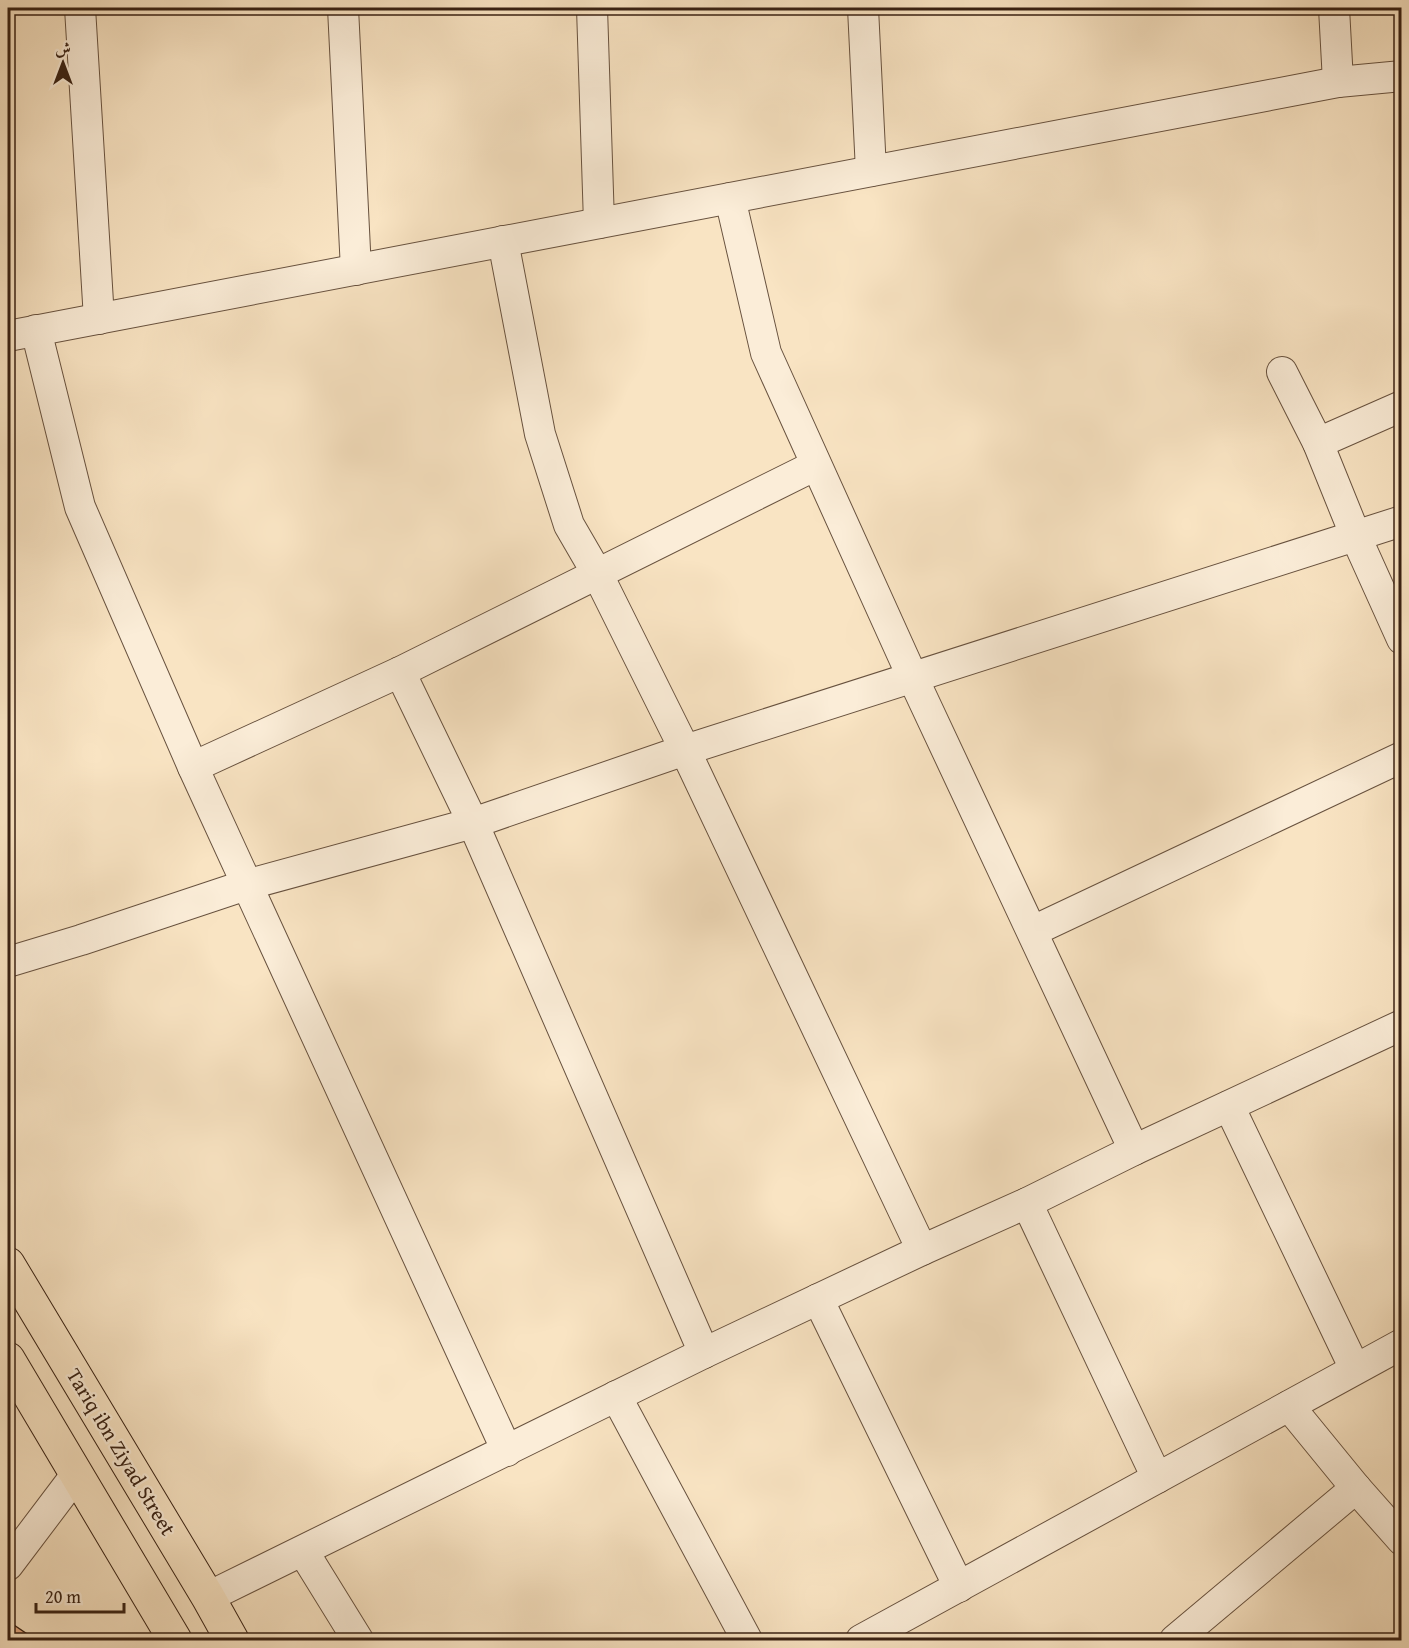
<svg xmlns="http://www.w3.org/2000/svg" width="1409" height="1648" font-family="'Gentium Book Plus',Amiri,serif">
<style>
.building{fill:#e5aa81;stroke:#382113;stroke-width:1.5}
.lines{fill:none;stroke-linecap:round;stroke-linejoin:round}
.minor-casing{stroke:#68523f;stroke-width:32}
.major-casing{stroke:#382113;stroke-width:35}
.minor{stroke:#fbedd8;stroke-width:30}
.major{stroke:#f9e4c3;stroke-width:33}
.labels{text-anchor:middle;stroke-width:4.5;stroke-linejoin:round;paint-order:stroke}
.street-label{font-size:21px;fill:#382113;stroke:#fbedd8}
</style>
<rect width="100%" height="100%" fill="#f9e4c3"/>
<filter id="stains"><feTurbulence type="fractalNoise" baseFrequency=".00333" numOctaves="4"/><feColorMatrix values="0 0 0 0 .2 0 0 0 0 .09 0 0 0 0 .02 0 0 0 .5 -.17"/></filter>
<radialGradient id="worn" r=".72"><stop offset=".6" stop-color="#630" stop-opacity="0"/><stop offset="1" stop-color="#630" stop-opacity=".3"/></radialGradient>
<polygon class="building" points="8,1621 36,1640 8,1640"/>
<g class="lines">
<defs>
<g id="minor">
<polyline points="80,8 99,319"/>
<polyline points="343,8 356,270"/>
<polyline points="592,8 599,223"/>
<polyline points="863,8 871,171"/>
<polyline points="1334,8 1338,82"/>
<polyline points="730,198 766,353 912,676 1134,1150"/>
<polyline points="503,241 540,434 569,525 598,575 685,750 922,1250"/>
<polyline points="36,330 80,507 193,767 507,1451"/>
<polyline points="8,336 1338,82 1402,76"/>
<polyline points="1282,372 1318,443 1356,537 1402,639"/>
<polyline points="1318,443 1402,406"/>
<polyline points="400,672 473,823 704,1353"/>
<polyline points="193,767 400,672 816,465"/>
<polyline points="1033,931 1402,757"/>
<polyline points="8,962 81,940 246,885 473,823 685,750 1402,521"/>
<polyline points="1229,1106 1355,1369"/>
<polyline points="1027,1203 1157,1478"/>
<polyline points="818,1299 959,1587"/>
<polyline points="616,1396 747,1640"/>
<polyline points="1289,1406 1356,1488 1402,1540"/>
<polyline points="303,1551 358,1640"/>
<polyline points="8,1565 76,1475"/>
<polyline points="208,1597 704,1353 922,1250 1027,1203 1134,1150 1402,1025"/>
<polyline points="861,1640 1402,1344"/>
<polyline points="1175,1640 1356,1488"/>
</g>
<g id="major">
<polyline points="8,1264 208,1597 232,1640"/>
<polyline points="8,1359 175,1640"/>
</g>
</defs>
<use href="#minor" class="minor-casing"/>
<use href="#major" class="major-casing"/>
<use href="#minor" class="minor"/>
<use href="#major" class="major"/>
</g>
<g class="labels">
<g class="street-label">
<text transform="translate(121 1452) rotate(59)" y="7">Tariq ibn Ziyad Street</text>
</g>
</g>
<rect width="1409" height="1648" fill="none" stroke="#f9e4c3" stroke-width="30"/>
<rect x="9" y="9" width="1391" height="1630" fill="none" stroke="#382113" stroke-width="3"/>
<rect x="15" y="15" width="1379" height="1618" fill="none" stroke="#382113" stroke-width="1.5"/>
<g transform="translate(63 63)" stroke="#fbedd8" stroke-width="4.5" paint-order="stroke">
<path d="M0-4.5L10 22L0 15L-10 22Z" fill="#382113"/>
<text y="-9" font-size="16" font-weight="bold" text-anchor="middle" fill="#382113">ش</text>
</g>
<path d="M36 1603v9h88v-9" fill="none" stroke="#382113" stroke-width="3"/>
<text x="45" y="1603" font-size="18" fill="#382113" stroke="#fbedd8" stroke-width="4.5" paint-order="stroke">20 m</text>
<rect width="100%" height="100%" filter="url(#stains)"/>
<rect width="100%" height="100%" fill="url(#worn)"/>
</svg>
